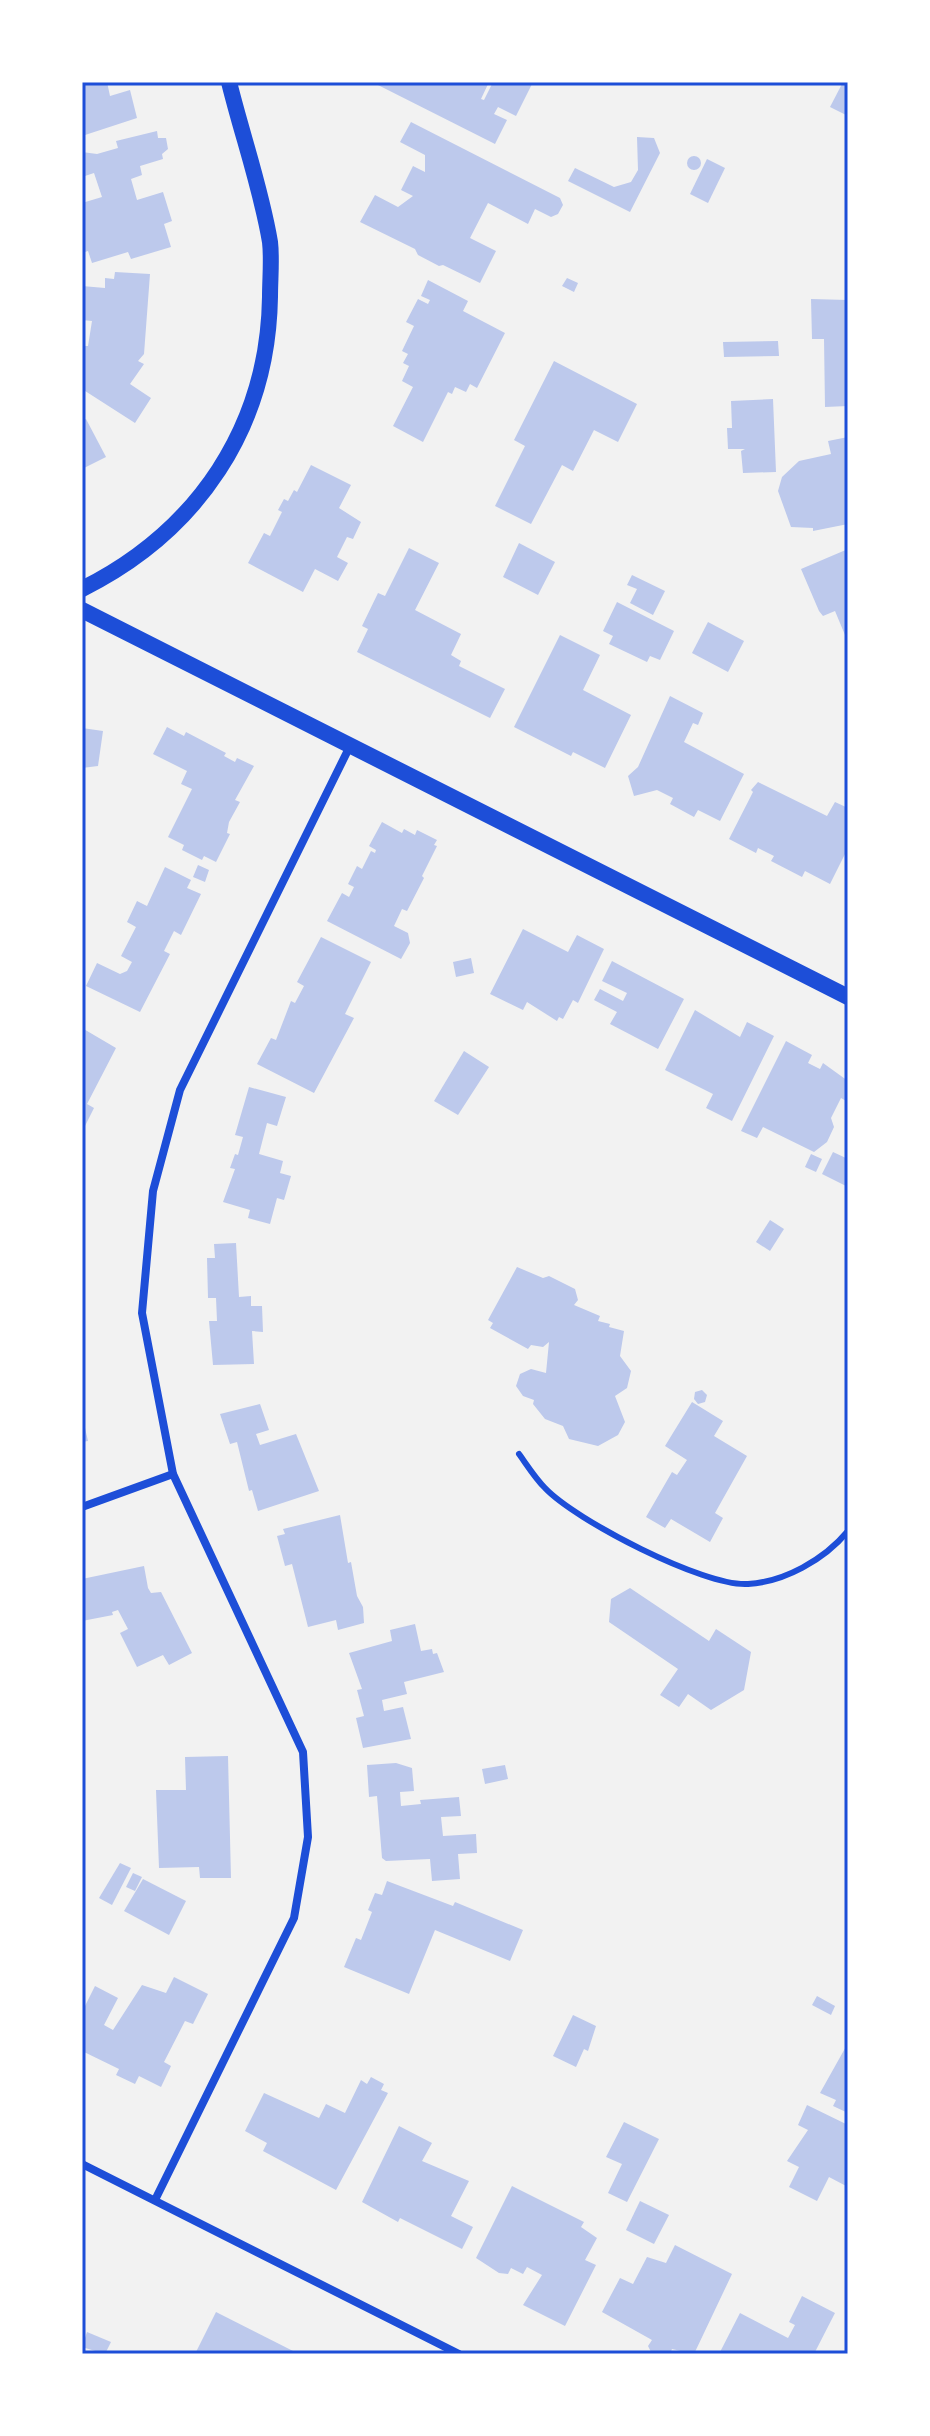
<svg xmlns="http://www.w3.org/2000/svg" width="930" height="2436" font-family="'DM Sans',sans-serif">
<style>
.building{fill:#bdc9ec}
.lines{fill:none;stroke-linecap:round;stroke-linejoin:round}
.service{stroke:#1d4ed8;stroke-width:6}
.minor{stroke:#1d4ed8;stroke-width:8}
.secondary{stroke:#1d4ed8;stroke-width:16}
.neatline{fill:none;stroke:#1d4ed8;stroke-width:3}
</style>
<rect width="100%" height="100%" fill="#f2f2f2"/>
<g class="building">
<polygon points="82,82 107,82 110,96 130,90 137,118 82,136"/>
<polygon points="372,82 489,82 481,99 484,100 493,82 533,82 516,116 498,107 494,114 507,120 495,144"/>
<polygon points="843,82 848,82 848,116 830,107"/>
<polygon points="411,122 560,198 563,205 558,214 551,217 535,209 528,224 488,203 470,238 496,251 480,283 443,265 439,266 418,255 415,249 360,222 375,195 398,207 413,196 401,190 413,166 425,172 425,155 400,142"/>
<polygon points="157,131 158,138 166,138 168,149 162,154 163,159 140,166 142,175 131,179 137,200 163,192 172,221 164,224 171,247 131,259 128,252 92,263 88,251 82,253 82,203 102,197 94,173 82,177 82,152 97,154 118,148 116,141"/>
<polygon points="637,137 654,138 660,153 630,212 568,181 575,168 614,187 631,182 638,170"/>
<circle cx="694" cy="163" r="7"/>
<polygon points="707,159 725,168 708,203 690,194"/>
<polygon points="115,272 150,274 144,354 138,361 144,364 130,384 151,398 135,423 82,389 82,346 88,346 92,321 82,320 82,286 105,288 105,278 114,279"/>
<polygon points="567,278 578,283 574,292 562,286"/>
<polygon points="428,280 468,301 463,311 505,333 477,388 470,384 466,392 455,387 452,394 448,392 423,442 393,426 413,387 402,381 409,366 403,363 408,354 402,351 414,326 406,322 418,299 428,304 430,300 421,296"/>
<polygon points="811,299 848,300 848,406 825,407 824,339 812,339"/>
<polygon points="778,341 779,356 724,357 723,342"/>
<polygon points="554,361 637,404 618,442 594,430 573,471 562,465 531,524 495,506 525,446 514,440"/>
<polygon points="773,399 776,472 743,473 741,451 745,449 728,449 727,428 732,428 731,401"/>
<polygon points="86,419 106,457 82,469 82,421"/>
<polygon points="848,437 848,524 813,531 813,528 791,527 778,491 782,477 799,461 831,454 828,441"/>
<polygon points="311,465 351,485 339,508 361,522 353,539 347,537 337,557 348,563 338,581 315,569 303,592 248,563 264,533 270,536 282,512 278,510 284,499 288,501 294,490 297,492"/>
<polygon points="519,543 555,562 538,595 503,577"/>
<polygon points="409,548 439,563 415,610 461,634 451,655 461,661 459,666 505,689 490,718 357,652 368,629 362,626 378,593 385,596"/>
<polygon points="848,549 848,633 845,635 835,611 823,616 819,611 801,569"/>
<polygon points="632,575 665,591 653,615 630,603 637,589 627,585"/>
<polygon points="617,602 674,631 660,660 650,656 647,662 609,644 613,636 603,631"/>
<polygon points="708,622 744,641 728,672 692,653"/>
<polygon points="560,635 600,655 583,690 631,715 605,768 573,752 571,756 514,727"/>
<polygon points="670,696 703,713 698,725 693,723 684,742 744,774 720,821 698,810 694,817 670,804 673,798 657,790 634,796 628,776 638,767"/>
<polygon points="167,727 184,736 186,732 226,753 224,756 235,762 237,758 254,766 235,800 240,802 229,822 227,833 230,834 216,862 204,856 202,860 182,850 184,845 168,837 192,789 181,784 187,771 153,754"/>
<polygon points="82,728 103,731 98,766 82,768"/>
<polygon points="758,782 827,816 835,802 848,808 848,848 830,884 805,871 802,877 771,861 774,856 758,848 756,853 729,839 753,792 751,790"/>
<polygon points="382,822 402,833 404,829 415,835 417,830 437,840 434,845 437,846 422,876 424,878 407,911 402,909 394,926 408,933 410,943 401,959 327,921 342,893 349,897 354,887 348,884 357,866 362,869 371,851 375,853 376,850 369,846"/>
<polygon points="198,865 209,870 205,882 193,877"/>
<polygon points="165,867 191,880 187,888 201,894 181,935 174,931 164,951 170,954 140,1012 86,986 97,963 120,974 127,971 132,962 121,956 136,927 127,922 137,901 147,906"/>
<polygon points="523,929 568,952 577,935 604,949 578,1003 573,1000 563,1019 559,1017 557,1021 527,1002 523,1010 490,994"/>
<polygon points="321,937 371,962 345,1014 354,1018 314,1093 257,1064 271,1038 276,1040 291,1001 295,1003 304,986 297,982"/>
<polygon points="471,958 474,973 456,977 453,962"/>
<polygon points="612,961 684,999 658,1049 610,1024 617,1012 594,1000 600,989 623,1001 627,993 602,981"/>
<polygon points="695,1010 740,1037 747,1022 774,1036 732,1121 706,1108 713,1094 665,1070"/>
<polygon points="82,1028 116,1048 87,1104 94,1108 82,1132"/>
<polygon points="786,1041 812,1055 808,1063 820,1069 823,1063 848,1081 848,1102 841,1098 831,1118 834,1127 827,1142 814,1152 763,1127 757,1138 741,1131"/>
<polygon points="464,1051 489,1067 458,1115 434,1101"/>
<polygon points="249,1087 286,1097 277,1126 267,1123 259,1154 283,1161 280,1173 291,1176 284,1200 277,1198 270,1224 248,1218 250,1210 223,1202 235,1169 230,1168 235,1154 238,1155 243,1137 235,1135"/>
<polygon points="833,1152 848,1159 848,1187 822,1174"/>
<polygon points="811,1154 822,1159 816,1172 805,1167"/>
<polygon points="770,1220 784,1229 770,1251 756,1242"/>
<polygon points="236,1243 239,1297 251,1296 251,1306 262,1306 263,1332 252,1331 254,1364 213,1365 209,1321 217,1321 216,1298 208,1298 207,1258 215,1258 214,1244"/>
<polygon points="517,1267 543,1278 549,1276 575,1289 578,1300 574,1305 600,1316 598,1321 610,1324 609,1327 624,1331 620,1356 631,1371 627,1388 615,1396 625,1422 618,1435 598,1446 569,1439 563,1426 545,1419 533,1404 534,1400 523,1396 516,1386 520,1374 531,1369 546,1373 549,1342 543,1347 531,1345 528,1349 490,1328 493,1323 488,1320"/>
<polygon points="702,1390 707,1395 705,1402 698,1404 694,1399 695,1392"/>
<polygon points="692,1402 723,1421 714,1436 747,1456 715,1513 723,1518 710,1542 671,1519 665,1528 646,1517 672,1472 677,1475 687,1460 665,1446"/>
<polygon points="260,1404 269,1430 256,1434 260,1445 296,1434 319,1491 258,1511 252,1490 249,1491 237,1442 230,1444 220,1414"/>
<polygon points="82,1415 88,1441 82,1442"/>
<polygon points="340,1515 348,1563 351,1562 357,1596 363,1607 364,1623 338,1630 336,1620 308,1627 292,1564 285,1566 277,1536 285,1534 283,1529"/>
<polygon points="144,1566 148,1588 151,1593 161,1592 192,1653 169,1665 163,1655 137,1667 120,1633 128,1629 118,1610 112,1612 113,1615 82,1621 82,1579"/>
<polygon points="630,1588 709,1641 716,1629 751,1652 744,1690 711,1710 688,1694 679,1707 660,1695 678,1669 609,1622 611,1599"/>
<polygon points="415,1624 421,1651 432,1649 433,1654 437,1653 444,1672 404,1682 407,1694 382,1700 384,1711 403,1707 411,1739 363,1748 356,1718 364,1716 357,1690 362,1689 349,1653 392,1641 390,1630"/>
<polygon points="228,1756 231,1878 200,1878 199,1867 159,1868 156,1790 186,1790 185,1757"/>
<polygon points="396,1763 412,1768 414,1791 400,1792 401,1806 421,1804 420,1800 459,1797 461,1816 441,1817 443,1836 476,1834 477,1853 458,1854 460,1879 432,1881 430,1859 386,1861 382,1858 377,1796 369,1797 367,1765"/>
<polygon points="505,1765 508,1779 485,1784 482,1769"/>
<polygon points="120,1863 131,1868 112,1905 99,1898"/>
<polygon points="133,1873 142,1877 135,1891 126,1887"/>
<polygon points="143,1879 186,1901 169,1935 124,1911"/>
<polygon points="387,1881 453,1906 455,1902 523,1930 510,1961 435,1930 409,1994 344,1967 356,1938 361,1940 372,1912 368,1910 375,1893 382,1895"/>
<polygon points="174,1977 208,1994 193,2024 185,2021 164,2062 171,2066 161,2087 139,2076 135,2084 116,2075 119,2069 82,2051 82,2012 95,1986 118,1998 104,2025 113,2030 142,1985 166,1993"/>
<polygon points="817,1996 835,2006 831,2015 812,2005"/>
<polygon points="573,2015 596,2026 588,2051 584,2049 576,2067 553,2056"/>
<polygon points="848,2043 848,2113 833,2106 836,2100 820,2093"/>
<polygon points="371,2077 384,2084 381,2090 388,2093 336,2190 263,2151 267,2143 245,2131 264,2093 319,2118 326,2104 345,2113 361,2080 367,2084"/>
<polygon points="807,2105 848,2125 848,2187 829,2177 817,2201 789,2187 799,2167 787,2161 808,2130 798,2125"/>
<polygon points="624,2122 659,2139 627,2202 608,2193 622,2164 606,2157"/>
<polygon points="399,2126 432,2143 422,2161 469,2181 451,2216 473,2227 462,2249 400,2218 398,2222 362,2202"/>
<polygon points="512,2186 584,2222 581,2227 597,2238 585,2260 596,2265 565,2326 523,2305 542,2275 527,2267 523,2274 511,2268 508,2274 499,2273 476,2258"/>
<polygon points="640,2201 669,2215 654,2244 626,2230"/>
<polygon points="675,2245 732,2274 694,2354 672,2349 670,2354 652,2354 648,2346 652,2340 602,2312 620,2278 633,2284 647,2257 666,2263"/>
<polygon points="802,2296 835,2313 814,2354 719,2354 740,2313 788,2338 795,2325 789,2322"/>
<polygon points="216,2312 299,2354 195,2354"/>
<polygon points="87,2332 111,2342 105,2354 82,2347"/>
</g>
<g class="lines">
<path class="service" d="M519,1454C527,1465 535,1478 545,1488C575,1520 704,1587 748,1584C784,1582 824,1560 848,1531"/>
<g class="minor">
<polyline points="82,1507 173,1474"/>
<polyline points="82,2164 459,2354"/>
<polyline points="155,2200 294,1918 308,1837 303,1752 173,1474 142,1313 153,1191 180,1090 350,746"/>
</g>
<g class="secondary">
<path d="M82,589C198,531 268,427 270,297C270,279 272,259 270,242C261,188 242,135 229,82"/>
<polyline points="82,610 848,997"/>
</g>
</g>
<rect width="930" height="2436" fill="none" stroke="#ffffff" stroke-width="168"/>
<rect x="84" y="84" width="762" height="2268" class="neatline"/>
</svg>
